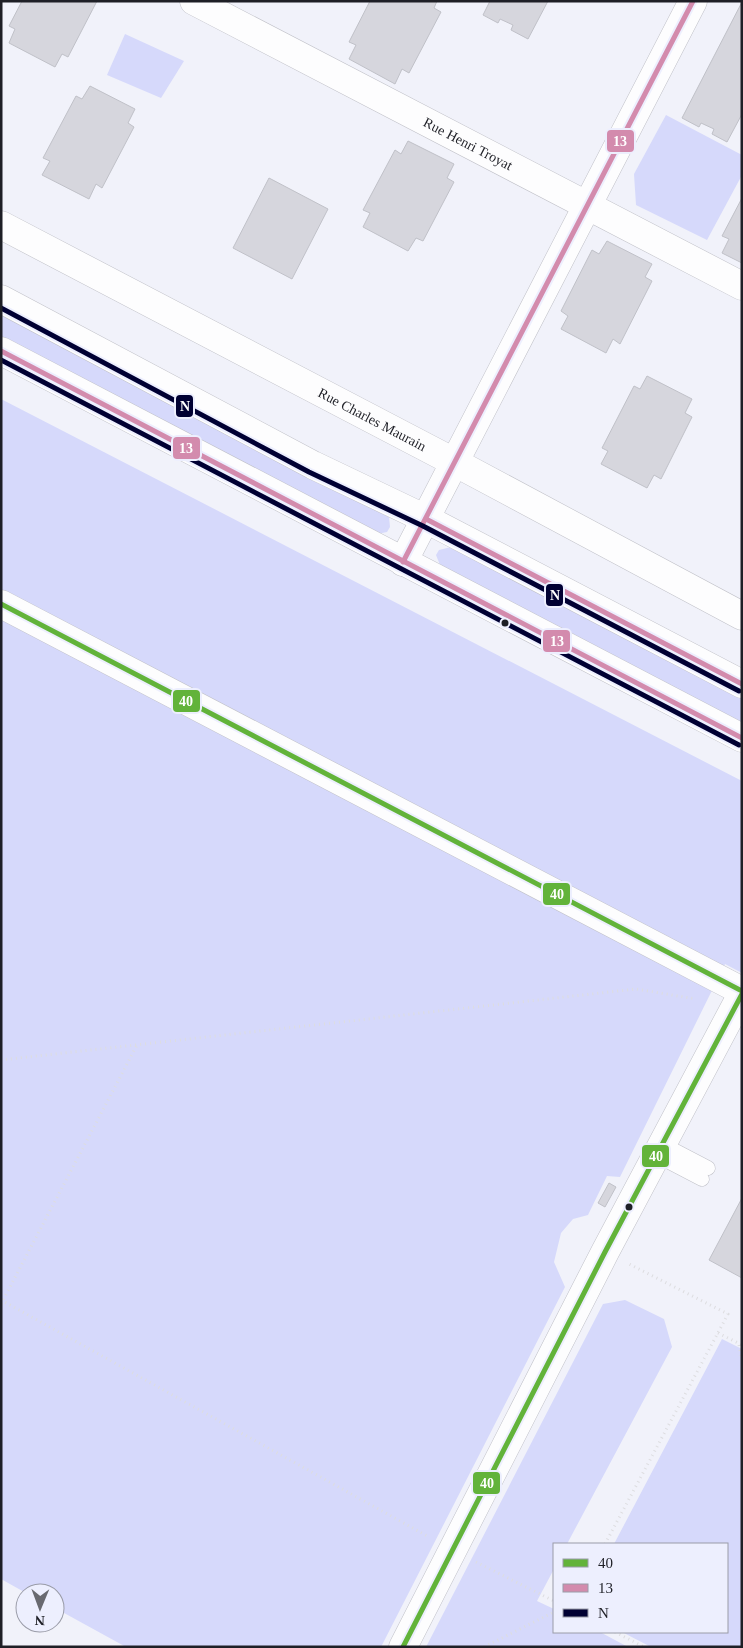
<svg xmlns="http://www.w3.org/2000/svg" width="743" height="1648" font-family="'Times New Roman',serif">
<style>
.green{fill:#d6d9fb}
.building{fill:#d6d6dd;stroke:#c0c1c8}
.lines{fill:none;stroke-linecap:round;stroke-linejoin:round}
.service-casing{stroke:#c0c1c8;stroke-width:15}
.minor-casing{stroke:#c0c1c8;stroke-width:29}
.tertiary-casing{stroke:#c0c1c8;stroke-width:29}
.primary-casing{stroke:#c0c1c8;stroke-width:29}
.path{stroke:#dddde0;stroke-width:3;stroke-dasharray:1 4;stroke-linecap:butt}
.service{stroke:#fdfdfe;stroke-width:14}
.minor{stroke:#fdfdfe;stroke-width:28}
.tertiary{stroke:#fdfdfe;stroke-width:28}
.primary{stroke:#fdfdfe;stroke-width:28}
.bus-1-casing{stroke:#edeffe;stroke-width:9}
.bus-2-casing{stroke:#edeffe;stroke-width:9}
.bus-3-casing{stroke:#edeffe;stroke-width:9}
.bus-1{stroke:#62b33a;stroke-width:5}
.bus-2{stroke:#d38bad;stroke-width:5}
.bus-3{stroke:#003;stroke-width:5}
.bus-dot{fill:#1e1f26;stroke:#edeffe;stroke-width:2}
.labels{text-anchor:middle;stroke-width:4;stroke-linejoin:round;paint-order:stroke}
.street-label{font-size:14px;fill:#1e1f26;stroke:#edeffe}
.line-badge{stroke:#edeffe;stroke-width:2}
.badge-label{font-size:14px;text-anchor:middle;font-weight:bold;fill:#fff}
</style>
<rect width="100%" height="100%" fill="#f1f2fa"/>
<g class="green">
<polygon points="125,34 184,61 161,98 107,75"/>
<polygon points="666,115 742,155 742,175 707,240 636,205 634,174"/>
<polygon points="1,313 389,517 390,527 387,532 377,534 1,336"/>
<polygon points="1,399 742,781 742,973 725,964 620,1177 607,1176 588,1215 573,1219 561,1233 554,1262 565,1287 381,1647 126,1647 55,1608 55,1593 26,1593 1,1579"/>
<polygon points="451,547 742,697 742,723 440,565 436,555 439,550"/>
<polygon points="625,1300 664,1319 672,1347 567,1544 554,1544 554,1569 537,1601 554,1609 554,1632 600,1632 628,1647 426,1647 603,1304"/>
<polygon points="722,1339 742,1349 742,1647 651,1647 622,1632 727,1632 727,1544 614,1544"/>
</g>
<g class="building">
<polygon points="22,1 97,1 68,57 62,54 55,67 9,43 15,29 9,26"/>
<polygon points="370,1 437,1 434,8 441,12 409,73 402,69 395,84 349,59 356,45 349,42"/>
<polygon points="490,1 548,1 528,39 511,30 513,25 500,19 498,23 483,15"/>
<polygon points="742,2 742,114 727,142 712,134 714,129 701,123 699,127 682,118"/>
<polygon points="90,86 135,109 128,123 134,127 102,188 96,184 89,199 42,175 50,161 43,158 76,96 82,99"/>
<polygon points="408,141 454,164 447,178 454,182 423,241 416,238 408,251 363,227 370,213 363,210 395,150 401,154"/>
<polygon points="269,178 328,209 292,279 233,248"/>
<polygon points="742,198 742,263 722,253 729,239 722,236"/>
<polygon points="607,241 652,264 645,277 652,281 620,344 613,339 606,353 561,329 568,316 561,311 592,250 599,254"/>
<polygon points="647,376 692,399 685,413 692,417 661,479 654,475 647,488 601,464 608,451 602,448 634,386 640,389"/>
<polygon points="609,1183 616,1187 605,1207 598,1203"/>
<polygon points="742,1198 742,1278 709,1260"/>
</g>
<g class="lines">
<defs>
<g id="service">
<polyline points="662,1144 708,1168"/>
<polyline points="656,1155 702,1179"/>
</g>
<g id="minor">
<path id="s1" d="M194,1L742,286"/>
<path id="s2" d="M1,225L456,463L742,616"/>
<polyline points="403,562 693,1"/>
<polyline points="403,1647 605,1252 742,994"/>
</g>
<polyline id="tertiary" points="1,604 742,991"/>
<g id="primary">
<polyline points="1,299 313,465 426,519 742,684"/>
<polyline points="1,351 742,738"/>
</g>
</defs>
<use href="#service" class="service-casing"/>
<use href="#minor" class="minor-casing"/>
<use href="#tertiary" class="tertiary-casing"/>
<use href="#primary" class="primary-casing"/>
<g class="path">
<polyline points="1,1060 636,989 696,999"/>
<polyline points="1,1300 429,1537"/>
<polyline points="1,1304 138,1043"/>
<polyline points="718,1333 742,1345"/>
<polyline points="739,1345 742,1360"/>
<polyline points="605,1544 728,1314 629,1264"/>
<polyline points="476,1562 554,1601"/>
<polyline points="615,1632 644,1647"/>
<polyline points="484,1647 554,1612"/>
</g>
<use href="#service" class="service"/>
<use href="#minor" class="minor"/>
<use href="#tertiary" class="tertiary"/>
<use href="#primary" class="primary"/>
<defs>
<g id="bus-1">
<polyline points="1,604 742,991"/>
<polyline points="403,1647 605,1252 742,994"/>
</g>
<g id="bus-2">
<polyline points="1,351 742,738"/>
<polyline points="426,519 742,684"/>
<polyline points="403,562 693,1"/>
</g>
<g id="bus-3">
<polyline points="1,308 309,472 423,526 739,691"/>
<polyline points="1,360 739,745"/>
</g>
</defs>
<use href="#bus-1" class="bus-1-casing"/>
<use href="#bus-2" class="bus-2-casing"/>
<use href="#bus-3" class="bus-3-casing"/>
<use href="#bus-1" class="bus-1"/>
<use href="#bus-2" class="bus-2"/>
<use href="#bus-3" class="bus-3"/>
</g>
<g class="bus-dot">
<circle cx="505" cy="623" r="4.5"/>
<circle cx="629" cy="1207" r="4.5"/>
</g>
<g class="labels">
<g class="street-label">
<text dy="5" stroke="none"><textPath href="#s1" startOffset="309">Rue Henri Troyat</textPath></text>
<text dy="5" stroke="none"><textPath href="#s2" startOffset="419">Rue Charles Maurain</textPath></text>
</g>
</g>
<g class="line-badge">
<rect x="606" y="129" width="29" height="24" rx="5" fill="#d38bad"/>
<rect x="175" y="394" width="19" height="24" rx="5" fill="#003"/>
<rect x="172" y="436" width="29" height="24" rx="5" fill="#d38bad"/>
<rect x="545" y="583" width="19" height="24" rx="5" fill="#003"/>
<rect x="542" y="629" width="29" height="24" rx="5" fill="#d38bad"/>
<rect x="172" y="689" width="29" height="24" rx="5" fill="#62b33a"/>
<rect x="542" y="882" width="29" height="24" rx="5" fill="#62b33a"/>
<rect x="641" y="1144" width="29" height="24" rx="5" fill="#62b33a"/>
<rect x="472" y="1471" width="29" height="24" rx="5" fill="#62b33a"/>
</g>
<g class="badge-label">
<text x="620" y="146">13</text>
<text x="185" y="411">N</text>
<text x="186" y="453">13</text>
<text x="555" y="600">N</text>
<text x="557" y="646">13</text>
<text x="186" y="706">40</text>
<text x="557" y="899">40</text>
<text x="656" y="1161">40</text>
<text x="487" y="1488">40</text>
</g>
<rect width="743" height="1648" fill="none" stroke="#1e1f26" stroke-width="5"/>
<rect x="553" y="1543" width="175" height="90" fill="#edeffe" stroke="#9a9ca8"/>
<rect x="563" y="1559" width="25" height="8" fill="#62b33a" stroke="#9a9ca8"/>
<text x="598" y="1568" font-size="15" fill="#1e1f26">40</text>
<rect x="563" y="1584" width="25" height="8" fill="#d38bad" stroke="#9a9ca8"/>
<text x="598" y="1593" font-size="15" fill="#1e1f26">13</text>
<rect x="563" y="1609" width="25" height="8" fill="#000033" stroke="#9a9ca8"/>
<text x="598" y="1618" font-size="15" fill="#1e1f26">N</text>
<g transform="translate(40 1608) rotate(181)"><circle r="24" fill="#edeffe" stroke="#9a9ca8"/>
<path d="M0-4L9 19L0 12L-9 19Z" fill="#686970"/>
<text y="-8" font-size="14" font-weight="bold" text-anchor="middle" fill="#1e1f26">N</text>
</g>
</svg>
